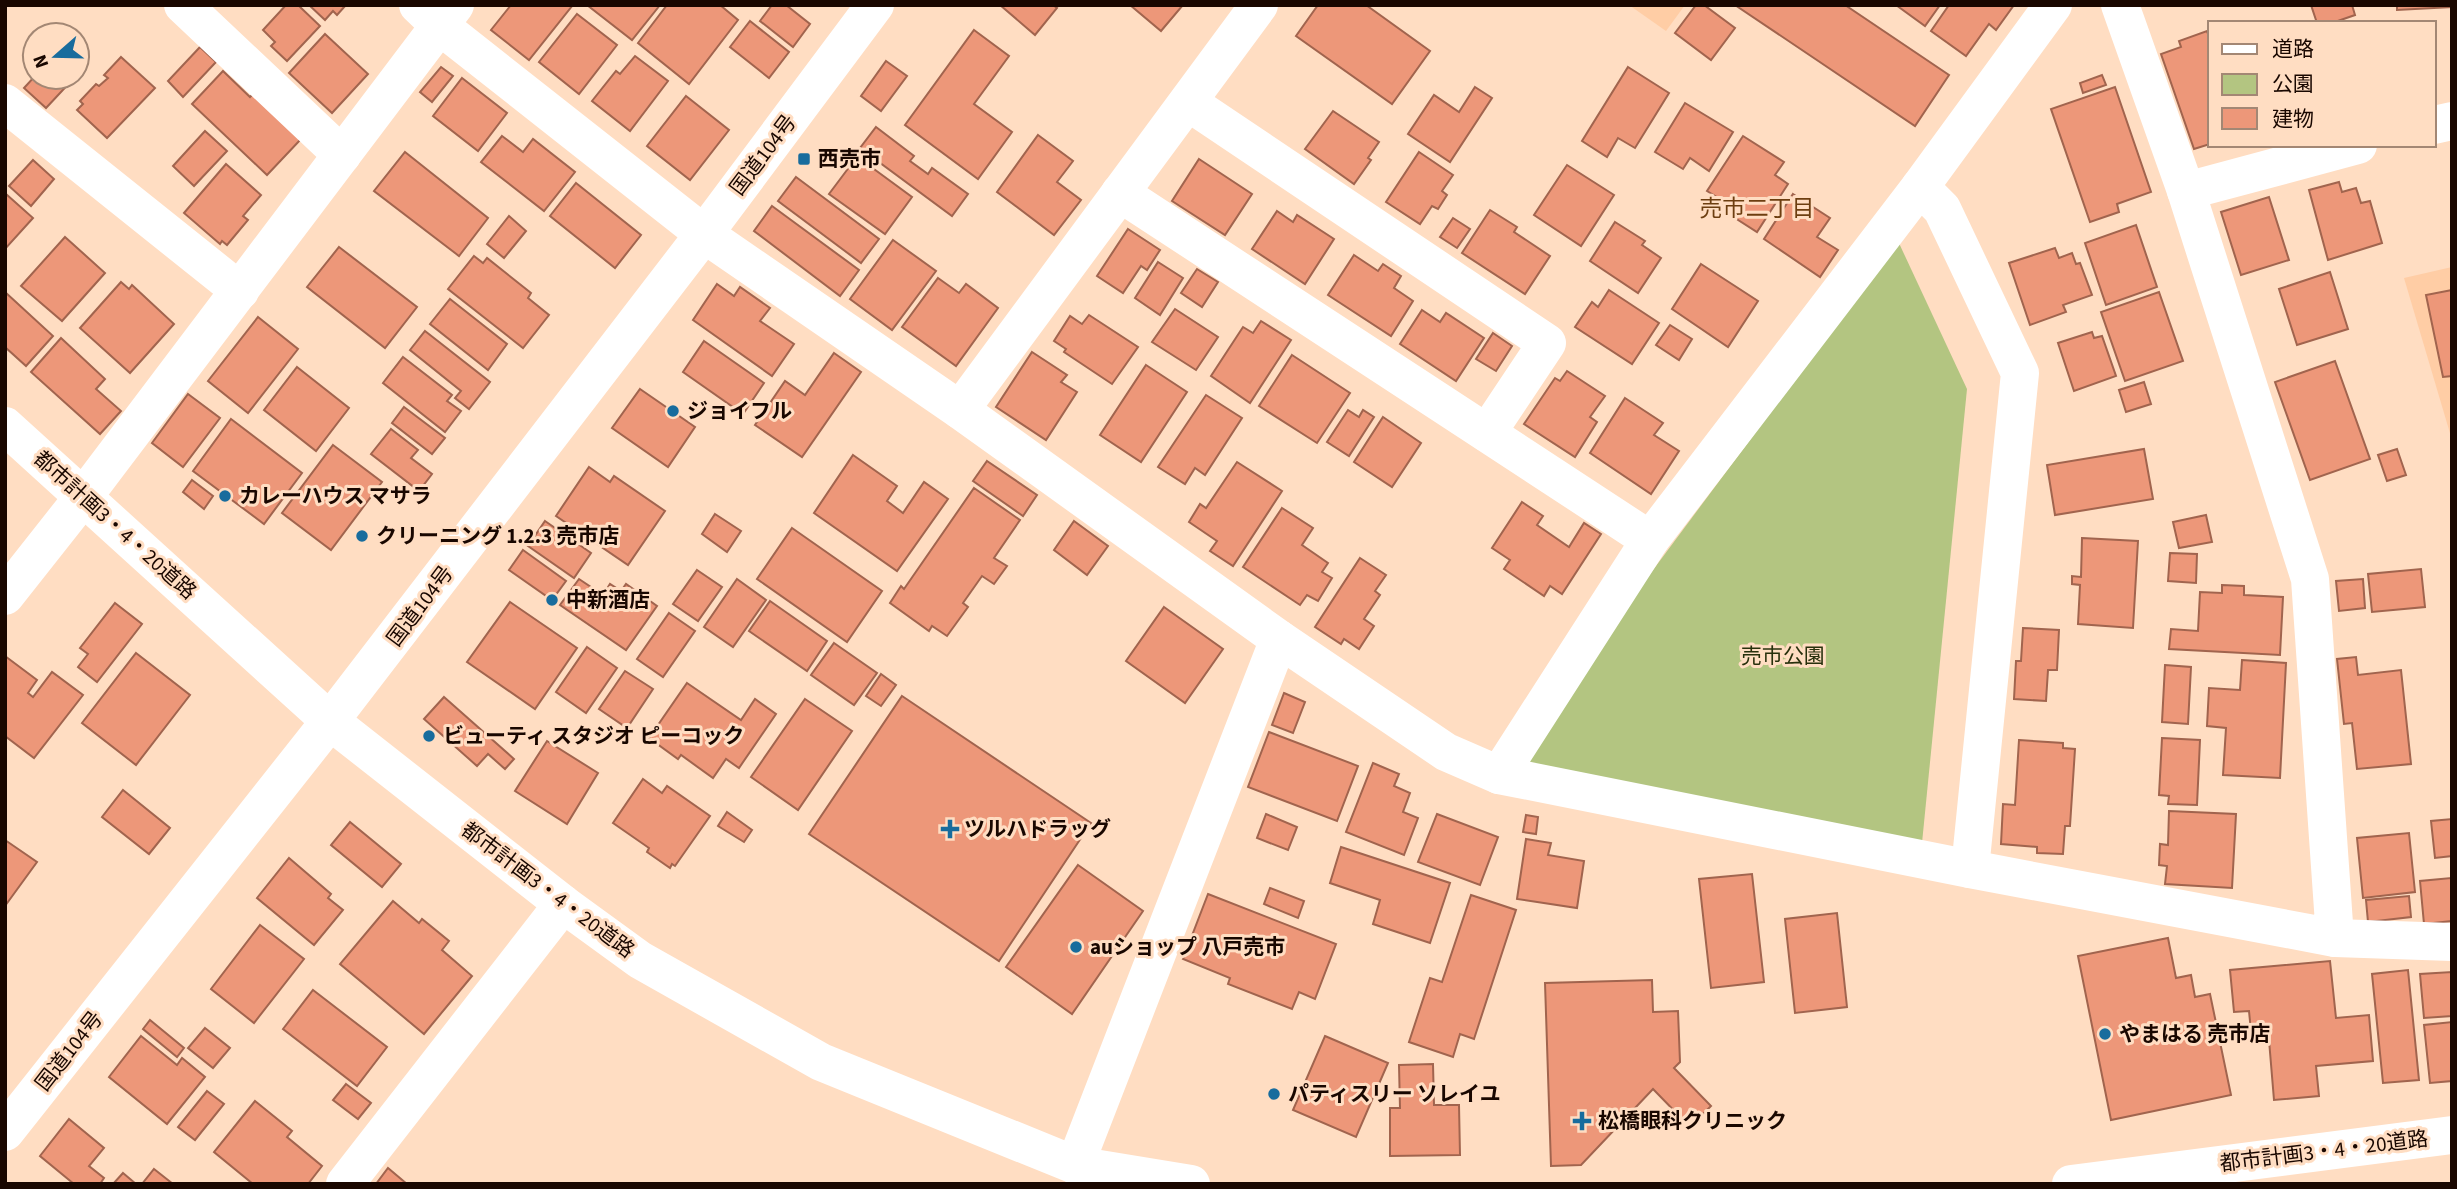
<svg xmlns="http://www.w3.org/2000/svg" width="2457" height="1189" font-family="'Source Sans 3','Noto Sans JP',sans-serif">
<style>
.built{fill:#ffcda5}
.green{fill:#b3c581}
.building{fill:#ed9779;stroke:#a1644e;stroke-width:2}
.lines{fill:none;stroke-linecap:round;stroke-linejoin:round}
.minor{stroke:#fff;stroke-width:38}
.tertiary{stroke:#fff;stroke-width:38}
.trunk{stroke:#fff;stroke-width:38}
.poi-dot{fill:#186c9d;stroke:#ffddc2;stroke-width:2.5}
.labels{text-anchor:middle;stroke-width:6;stroke-linejoin:round;paint-order:stroke}
.street-label{font-size:21px;fill:#190700;stroke:#ffddc2}
.poi-label{font-size:21px;font-weight:bold;fill:#190700;stroke:#ffddc2;text-anchor:start}
.park-label{font-size:21px;fill:#28300c;stroke:#ffddc2}
.neighbourhood-label{font-size:23px;fill:#6d3e10;stroke:#ffddc2}
</style>
<rect width="100%" height="100%" fill="#ffddc2"/>
<g class="built">
<polygon points="1629,5 1685,5 1666,31"/>
<polygon points="2452,267 2452,440 2404,278"/>
</g>
<polygon class="green" points="1898,241 1967,389 1922,843 1532,770 1527,758 1583,664"/>
<g class="building">
<polygon points="286,5 298,5 320,26 287,61 271,46 275,42 263,30"/>
<polygon points="309,5 346,5 337,15 333,11 325,20"/>
<polygon points="511,5 571,5 572,6 529,60 491,30"/>
<polygon points="587,5 660,5 632,40"/>
<polygon points="667,5 720,5 738,20 689,84 638,43"/>
<polygon points="772,5 786,5 810,24 793,47 760,21"/>
<polygon points="1000,5 1053,5 1057,8 1035,35"/>
<polygon points="1130,5 1183,5 1161,31"/>
<polygon points="1318,5 1366,5 1430,51 1392,104 1296,36"/>
<polygon points="1696,5 1704,5 1735,28 1711,60 1675,33"/>
<polygon points="1735,5 1845,5 1949,75 1915,126"/>
<polygon points="1896,5 1940,5 1925,26"/>
<polygon points="1949,5 2014,5 1996,30 1989,24 1966,56 1931,31"/>
<polygon points="2311,5 2352,5 2355,15 2332,23 2317,23"/>
<polygon points="2397,5 2452,5 2452,7 2397,10"/>
<polygon points="577,14 617,45 579,94 539,62"/>
<polygon points="750,21 789,52 769,78 730,47"/>
<polygon points="974,30 1009,56 974,104 1012,132 978,179 905,125"/>
<polygon points="2207,31 2210,40 2210,144 2194,149 2161,54 2181,47 2179,41"/>
<polygon points="325,34 368,74 332,113 289,73"/>
<polygon points="200,47 216,62 183,97 168,81"/>
<polygon points="635,56 668,81 630,131 592,101 616,71 620,74"/>
<polygon points="121,57 155,88 107,138 77,110 83,104 80,101 96,84 99,86 108,78 104,75"/>
<polygon points="886,61 907,76 881,111 861,96"/>
<polygon points="441,67 453,76 432,102 420,92"/>
<polygon points="1628,67 1669,93 1635,148 1618,138 1607,157 1582,141"/>
<polygon points="223,71 250,97 255,92 302,138 267,175 192,104"/>
<polygon points="2102,75 2106,85 2083,93 2080,83"/>
<polygon points="35,76 35,77 75,77 46,108 24,88"/>
<polygon points="462,78 507,113 478,151 433,116"/>
<polygon points="1475,87 1492,98 1450,162 1408,134 1434,95 1459,112"/>
<polygon points="2115,87 2151,192 2117,204 2119,212 2090,222 2051,109"/>
<polygon points="686,96 729,130 690,180 647,146"/>
<polygon points="1685,103 1733,132 1709,171 1690,158 1683,169 1655,152"/>
<polygon points="1333,111 1379,142 1368,158 1371,160 1354,184 1305,149"/>
<polygon points="876,127 914,156 910,161 928,174 932,168 968,194 952,216 860,148"/>
<polygon points="205,131 227,151 194,186 173,166"/>
<polygon points="1038,135 1073,161 1057,182 1081,200 1054,235 997,192"/>
<polygon points="502,136 523,152 533,139 575,172 544,211 481,162"/>
<polygon points="1743,136 1784,162 1775,175 1788,184 1757,232 1721,209 1725,202 1707,191"/>
<polygon points="405,152 488,218 459,256 374,191"/>
<polygon points="1419,152 1453,175 1442,191 1447,195 1438,209 1432,206 1420,224 1386,202"/>
<polygon points="1199,159 1252,194 1225,235 1172,201"/>
<polygon points="33,160 54,179 31,206 9,186"/>
<polygon points="863,161 912,197 885,234 829,194 853,162 859,166"/>
<polygon points="226,164 261,195 243,216 248,220 227,245 222,241 220,244 184,213"/>
<polygon points="1567,165 1614,195 1581,246 1534,215"/>
<polygon points="796,177 879,239 861,263 778,201"/>
<polygon points="2339,182 2342,192 2356,188 2361,203 2370,201 2382,243 2328,260 2309,190"/>
<polygon points="576,183 641,235 615,268 550,216"/>
<polygon points="6,194 33,218 5,249 5,195"/>
<polygon points="1793,194 1830,218 1817,237 1838,250 1820,277 1764,239"/>
<polygon points="2269,197 2289,260 2241,275 2221,212"/>
<polygon points="772,206 859,270 840,296 754,231"/>
<polygon points="1490,210 1517,227 1514,232 1550,256 1525,294 1462,253"/>
<polygon points="1277,211 1293,222 1297,215 1334,239 1305,284 1252,249"/>
<polygon points="509,216 526,231 504,258 487,244"/>
<polygon points="1453,218 1470,229 1457,248 1440,237"/>
<polygon points="1615,222 1645,241 1642,245 1661,258 1638,293 1590,261"/>
<polygon points="2136,225 2157,287 2106,305 2085,243"/>
<polygon points="1128,229 1160,250 1147,270 1141,266 1123,293 1097,276"/>
<polygon points="65,237 105,273 62,321 21,286"/>
<polygon points="893,240 936,271 892,330 850,299"/>
<polygon points="339,247 417,307 385,348 307,287"/>
<polygon points="2055,248 2059,258 2072,253 2076,264 2080,263 2092,295 2063,305 2066,312 2030,325 2009,263"/>
<polygon points="1354,255 1378,271 1383,264 1401,276 1394,288 1413,301 1391,336 1328,295"/>
<polygon points="474,256 483,263 487,258 531,293 528,298 549,315 523,348 448,289"/>
<polygon points="1158,262 1183,278 1160,315 1135,298"/>
<polygon points="1701,264 1758,301 1728,347 1672,309"/>
<polygon points="1197,269 1218,282 1202,307 1181,293"/>
<polygon points="2330,272 2348,329 2297,345 2279,289"/>
<polygon points="938,278 959,293 966,284 998,308 956,366 902,327"/>
<polygon points="121,282 129,289 132,285 174,324 130,373 80,328"/>
<polygon points="717,284 734,296 740,287 770,308 760,321 794,344 772,376 693,320"/>
<polygon points="1609,290 1659,323 1632,364 1575,327 1592,302 1598,307"/>
<polygon points="2452,290 2452,376 2443,377 2426,295"/>
<polygon points="5,292 53,336 26,366 5,347"/>
<polygon points="2159,292 2183,361 2125,381 2101,312"/>
<polygon points="450,299 507,344 488,370 430,324"/>
<polygon points="1175,309 1218,337 1196,370 1152,342"/>
<polygon points="1422,310 1440,322 1446,313 1484,338 1456,381 1400,344"/>
<polygon points="1089,315 1138,347 1112,384 1064,352 1066,349 1054,341 1070,316 1082,324"/>
<polygon points="258,317 298,349 248,413 208,381"/>
<polygon points="1261,321 1291,340 1250,403 1211,376 1243,327 1253,333"/>
<polygon points="1670,325 1692,339 1679,360 1656,345"/>
<polygon points="425,331 490,382 469,409 455,398 461,391 410,350"/>
<polygon points="2092,332 2094,338 2102,336 2116,376 2074,391 2058,343"/>
<polygon points="1493,333 1512,346 1496,371 1476,359"/>
<polygon points="61,338 105,379 96,389 121,411 100,434 31,372"/>
<polygon points="704,341 764,383 743,414 683,372"/>
<polygon points="1032,352 1067,375 1061,382 1077,392 1046,440 996,407"/>
<polygon points="834,353 861,372 802,457 755,425 785,381 805,395"/>
<polygon points="1292,355 1350,393 1317,443 1259,406"/>
<polygon points="403,357 452,395 447,401 461,411 445,432 383,383"/>
<polygon points="2335,361 2370,459 2310,480 2275,382"/>
<polygon points="1146,365 1187,392 1141,462 1100,435"/>
<polygon points="297,367 349,408 316,451 264,410"/>
<polygon points="1567,371 1605,396 1590,417 1597,422 1575,457 1524,424 1555,378 1560,381"/>
<polygon points="2144,382 2151,404 2126,412 2119,390"/>
<polygon points="640,389 695,427 668,467 612,428"/>
<polygon points="188,394 220,418 183,467 152,443"/>
<polygon points="1206,395 1242,418 1205,475 1195,468 1185,484 1158,467"/>
<polygon points="1625,398 1663,423 1654,435 1679,451 1651,494 1590,453"/>
<polygon points="404,407 445,438 432,454 392,423"/>
<polygon points="1348,410 1359,417 1363,410 1374,417 1349,456 1327,442"/>
<polygon points="1383,417 1421,443 1392,487 1354,462"/>
<polygon points="231,419 302,473 264,524 193,471"/>
<polygon points="391,429 418,450 411,458 432,474 419,491 371,454"/>
<polygon points="333,445 382,482 331,550 282,513"/>
<polygon points="2144,449 2153,499 2055,515 2047,465"/>
<polygon points="2397,449 2406,475 2387,481 2378,455"/>
<polygon points="853,455 897,486 887,501 903,513 924,482 948,499 897,571 814,513"/>
<polygon points="987,461 1037,495 1023,516 973,481"/>
<polygon points="1237,462 1282,491 1233,566 1210,551 1217,541 1189,522 1200,504 1206,508"/>
<polygon points="589,467 610,482 614,476 665,511 628,565 556,516"/>
<polygon points="192,480 213,496 204,509 183,492"/>
<polygon points="974,488 1020,520 994,558 1007,566 994,584 982,576 963,603 968,607 947,636 932,626 929,631 890,603 901,586 904,589"/>
<polygon points="1522,502 1543,516 1537,525 1569,547 1584,523 1601,534 1562,594 1550,586 1544,596 1504,569 1510,560 1492,548"/>
<polygon points="1282,508 1313,528 1302,545 1328,563 1322,572 1332,578 1318,601 1307,595 1300,605 1243,567"/>
<polygon points="715,514 741,531 727,552 702,534"/>
<polygon points="2206,515 2212,542 2179,548 2173,522"/>
<polygon points="545,521 591,553 574,578 528,546"/>
<polygon points="1074,521 1108,546 1087,575 1054,550"/>
<polygon points="792,528 882,591 847,642 757,579"/>
<polygon points="2082,538 2138,541 2133,628 2078,624 2080,585 2072,584 2072,576 2081,577"/>
<polygon points="523,550 566,581 552,600 509,570"/>
<polygon points="2170,553 2197,554 2196,583 2168,581"/>
<polygon points="1360,558 1386,575 1375,591 1380,595 1364,619 1374,626 1359,649 1344,639 1341,644 1315,627"/>
<polygon points="2421,569 2425,607 2372,612 2368,574"/>
<polygon points="697,570 722,587 698,621 673,604"/>
<polygon points="579,579 603,595 610,584 621,591 626,584 657,606 626,650 560,605"/>
<polygon points="737,579 766,600 733,647 704,627"/>
<polygon points="2363,579 2365,608 2339,611 2336,581"/>
<polygon points="2222,585 2244,586 2244,595 2283,597 2280,655 2169,649 2171,629 2198,631 2200,592 2222,593"/>
<polygon points="770,601 827,641 807,671 749,631"/>
<polygon points="510,602 577,648 535,709 467,662"/>
<polygon points="115,603 142,624 97,682 78,667 88,654 80,648"/>
<polygon points="1164,607 1223,649 1185,703 1126,661"/>
<polygon points="669,613 695,631 663,677 637,659"/>
<polygon points="2023,628 2059,630 2057,670 2048,670 2046,701 2014,699 2016,661 2021,661"/>
<polygon points="834,643 877,673 854,705 811,675"/>
<polygon points="587,647 617,668 586,713 556,692"/>
<polygon points="136,653 190,695 136,765 82,723"/>
<polygon points="5,656 37,680 28,693 33,697 52,672 83,695 34,758 5,736"/>
<polygon points="2356,657 2358,675 2401,670 2411,764 2357,769 2352,723 2344,724 2337,659"/>
<polygon points="2242,660 2286,663 2280,778 2223,775 2226,728 2207,726 2209,688 2240,690"/>
<polygon points="2165,665 2191,667 2188,724 2162,722"/>
<polygon points="625,671 653,689 627,728 599,709"/>
<polygon points="881,674 896,685 881,706 866,696"/>
<polygon points="687,683 741,720 755,699 776,714 739,768 726,759 713,778 681,755 678,759 649,738"/>
<polygon points="1284,693 1305,702 1293,733 1272,725"/>
<polygon points="902,696 1091,823 999,961 809,834"/>
<polygon points="444,697 514,759 505,769 488,754 477,766 424,719"/>
<polygon points="805,699 852,731 798,810 751,777"/>
<polygon points="1269,732 1358,766 1337,821 1248,787"/>
<polygon points="2162,738 2200,740 2197,805 2168,804 2169,796 2159,795"/>
<polygon points="2019,740 2063,743 2063,748 2075,749 2070,826 2065,826 2063,854 2037,853 2037,847 2001,844 2003,804 2015,805"/>
<polygon points="547,741 598,773 567,824 515,791"/>
<polygon points="1373,763 1399,774 1394,786 1410,793 1403,812 1418,818 1404,855 1346,832"/>
<polygon points="643,779 662,793 667,786 710,816 675,866 672,864 670,868 647,852 649,848 613,823"/>
<polygon points="123,790 170,828 149,854 102,817"/>
<polygon points="2169,811 2236,814 2232,888 2165,884 2167,866 2159,865 2160,844 2168,845"/>
<polygon points="727,812 752,830 744,842 718,826"/>
<polygon points="1266,814 1297,827 1288,850 1257,838"/>
<polygon points="1437,814 1498,837 1480,885 1418,862"/>
<polygon points="1526,815 1538,817 1536,834 1523,832"/>
<polygon points="2452,819 2452,856 2435,858 2431,821"/>
<polygon points="350,822 401,864 382,887 331,845"/>
<polygon points="2409,833 2415,892 2363,898 2357,838"/>
<polygon points="1526,839 1551,843 1548,855 1584,861 1577,908 1517,899"/>
<polygon points="5,840 37,862 5,906"/>
<polygon points="1341,847 1450,883 1430,943 1373,924 1380,900 1330,883"/>
<polygon points="289,858 331,894 328,898 343,910 314,945 257,898"/>
<polygon points="1078,865 1143,911 1072,1014 1006,967"/>
<polygon points="1752,874 1764,982 1711,988 1699,879"/>
<polygon points="2451,878 2452,921 2424,924 2420,881"/>
<polygon points="1270,888 1304,901 1298,918 1264,904"/>
<polygon points="1208,894 1336,944 1315,999 1299,992 1292,1009 1228,984 1230,978 1183,959"/>
<polygon points="1471,895 1516,910 1474,1039 1460,1034 1453,1057 1409,1042 1430,978 1442,982"/>
<polygon points="2409,896 2411,917 2368,922 2366,900"/>
<polygon points="393,901 419,923 422,919 449,941 442,950 472,976 424,1034 340,964"/>
<polygon points="1837,913 1847,1007 1795,1013 1785,919"/>
<polygon points="260,925 304,959 254,1023 211,989"/>
<polygon points="2168,938 2176,978 2191,975 2195,997 2210,994 2231,1095 2111,1120 2078,956"/>
<polygon points="2330,961 2336,1018 2369,1015 2373,1061 2316,1066 2319,1096 2274,1100 2269,1040 2252,1042 2249,1011 2234,1012 2230,970"/>
<polygon points="2408,970 2419,1080 2383,1083 2372,974"/>
<polygon points="2452,972 2452,1016 2424,1018 2420,974"/>
<polygon points="1652,980 1653,1012 1678,1011 1680,1062 1674,1068 1711,1106 1690,1127 1653,1089 1581,1165 1551,1166 1545,983"/>
<polygon points="313,990 387,1047 357,1086 283,1029"/>
<polygon points="150,1020 184,1048 177,1057 143,1029"/>
<polygon points="2452,1022 2452,1081 2430,1083 2424,1025"/>
<polygon points="205,1028 230,1048 213,1068 188,1048"/>
<polygon points="141,1036 177,1065 182,1058 205,1077 167,1124 109,1077"/>
<polygon points="1325,1036 1388,1063 1356,1137 1293,1110"/>
<polygon points="1433,1064 1434,1105 1459,1105 1460,1155 1390,1156 1390,1108 1400,1108 1399,1065"/>
<polygon points="346,1084 371,1103 358,1119 333,1100"/>
<polygon points="207,1091 224,1104 195,1140 178,1127"/>
<polygon points="255,1101 292,1131 287,1137 322,1166 308,1184 253,1184 214,1152"/>
<polygon points="69,1119 104,1148 89,1166 104,1178 100,1184 74,1184 40,1156"/>
<polygon points="388,1168 407,1184 376,1184"/>
<polygon points="154,1169 173,1184 142,1184"/>
<polygon points="123,1173 136,1184 113,1184"/>
</g>
<g class="lines">
<g class="minor">
<polyline points="183,5 342,155"/>
<polyline points="418,5 440,26 704,234 960,410 1279,639 1446,752 1499,775 1970,869 2335,938 2310,579 2186,191 2120,5"/>
<polyline points="1188,102 1547,343 1487,433"/>
<polyline points="5,103 240,291"/>
<polyline points="2434,125 2452,121"/>
<polyline points="1920,187 1942,209 2020,373 1970,869"/>
<polyline points="2186,191 2358,145"/>
<polyline points="1120,193 1650,540"/>
<polyline points="960,410 1259,5"/>
<polyline points="5,596 84,496 455,5"/>
<polyline points="1499,775 1650,540 1920,187 2053,5"/>
<polyline points="2335,938 2452,942"/>
<polyline points="1075,1165 1279,639"/>
<polyline points="345,1184 563,904"/>
</g>
<g class="tertiary">
<polyline points="5,426 330,721 563,904 640,960 821,1062 1075,1165 1191,1184"/>
<polyline points="2071,1184 2452,1135"/>
</g>
<polyline class="trunk" points="5,1132 330,721 704,234 875,5"/>
</g>
<g class="poi-dot">
<rect x="797" y="152" width="14" height="14" rx="3.5"/>
<circle cx="673" cy="411" r="7"/>
<circle cx="225" cy="496" r="7"/>
<circle cx="362" cy="536" r="7"/>
<circle cx="552" cy="600" r="7"/>
<circle cx="429" cy="736" r="7"/>
<path d="M946.5 818.5h7v7h7v7h-7v7h-7v-7h-7v-7h7z"/>
<circle cx="1076" cy="947" r="7"/>
<circle cx="2105" cy="1034" r="7"/>
<circle cx="1274" cy="1094" r="7"/>
<path d="M1578.5 1110.5h7v7h7v7h-7v7h-7v-7h-7v-7h7z"/>
</g>
<g class="labels">
<g class="street-label">
<text transform="translate(763 155) rotate(-53)" y="7">国道104号</text>
<text transform="translate(115 525) rotate(42)" y="7">都市計画3・4・20道路</text>
<text transform="translate(420 606) rotate(-53)" y="7">国道104号</text>
<text transform="translate(548 890) rotate(37)" y="7">都市計画3・4・20道路</text>
<text transform="translate(69 1051) rotate(-52)" y="7">国道104号</text>
<text transform="translate(2324 1151) rotate(-7)" y="7">都市計画3・4・20道路</text>
</g>
<g class="poi-label">
<text x="818" y="166">西売市</text>
<text x="687" y="418">ジョイフル</text>
<text x="239" y="503">カレーハウス マサラ</text>
<text x="376" y="543">クリーニング 1.2.3 売市店</text>
<text x="566" y="607">中新酒店</text>
<text x="443" y="743">ビューティ スタジオ ピーコック</text>
<text x="964" y="836">ツルハドラッグ</text>
<text x="1090" y="954">auショップ 八戸売市</text>
<text x="2119" y="1041">やまはる 売市店</text>
<text x="1288" y="1101">パティスリー ソレイユ</text>
<text x="1598" y="1128">松橋眼科クリニック</text>
</g>
<g class="park-label">
<text x="1783" y="663">売市公園</text>
</g>
<g class="neighbourhood-label">
<text x="1757" y="216">売市二丁目</text>
</g>
</g>
<rect width="2457" height="1189" fill="none" stroke="#190700" stroke-width="14"/>
<rect x="2208" y="21" width="228" height="126" fill="#ffddc2" stroke="#a38774" stroke-width="2"/>
<rect x="2222" y="44" width="35" height="10" fill="#ffffff" stroke="#a38774" stroke-width="2"/>
<text x="2272" y="56" font-size="21" fill="#190700">道路</text>
<rect x="2222" y="74" width="35" height="21" fill="#b3c581" stroke="#a38774" stroke-width="2"/>
<text x="2272" y="91" font-size="21" fill="#190700">公園</text>
<rect x="2222" y="108" width="35" height="21" fill="#ed9779" stroke="#a38774" stroke-width="2"/>
<text x="2272" y="126" font-size="21" fill="#190700">建物</text>
<g transform="translate(56 56) rotate(250)"><circle r="33" fill="#ffddc2" stroke="#a38774" stroke-width="2"/>
<path d="M0-5L12 26L0 18L-12 26Z" fill="#186c9d"/>
<text y="-10" font-size="19" font-weight="bold" text-anchor="middle" fill="#190700">N</text>
</g>
</svg>
